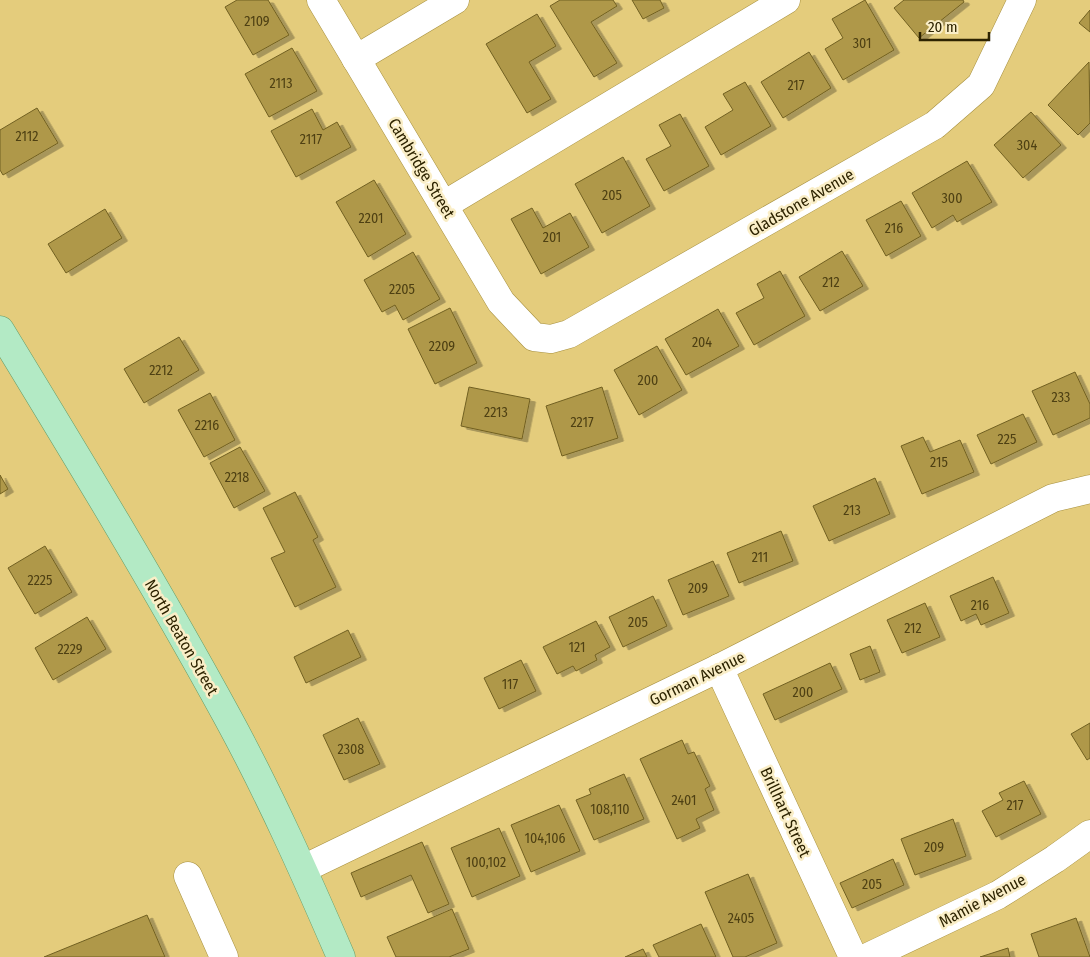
<svg xmlns="http://www.w3.org/2000/svg" width="1090" height="957" font-family="'Fira Sans Condensed',sans-serif">
<style>
.building{fill:#af9848;stroke:#716022;filter:url(#shadow)}
.lines{fill:none;stroke-linecap:round;stroke-linejoin:round}
.minor-casing{stroke:#a7903f;stroke-width:29}
.major-casing{stroke:#639b67;stroke-width:29}
.minor{stroke:#fff;stroke-width:28}
.major{stroke:#b3eac5;stroke-width:28}
.labels{text-anchor:middle;stroke-width:5;stroke-linejoin:round;paint-order:stroke}
.number-label{font-size:14px;fill:#4e4013}
.street-label{font-size:16px;fill:#2d2301;stroke:#faeec7}
</style>
<defs>
<filter id="shadow"><feDropShadow dx="5.5" dy="3" stdDeviation="0" flood-color="#0004"/></filter>
</defs>
<rect width="100%" height="100%" fill="#e4cc7c"/>
<g class="building">
<polygon points="237,0 268,0 289,35 253,55 225,7"/>
<polygon points="560,0 613,0 617,6 591,22 617,63 594,77 550,6"/>
<polygon points="632,0 660,0 664,8 643,19"/>
<polygon points="865,0 894,50 843,80 825,49 843,38 832,19"/>
<polygon points="904,0 963,0 964,2 919,38 894,8"/>
<polygon points="1090,10 1090,32 1079,23"/>
<polygon points="537,14 556,46 529,62 551,99 527,113 486,44"/>
<polygon points="292,48 317,91 269,117 245,74"/>
<polygon points="809,52 831,88 783,118 761,82"/>
<polygon points="1089,62 1090,123 1078,135 1048,105"/>
<polygon points="745,82 771,126 721,155 705,127 733,110 723,94"/>
<polygon points="37,108 58,143 3,175 0,170 0,130"/>
<polygon points="312,109 323,130 337,122 351,147 296,177 271,131"/>
<polygon points="1031,112 1061,145 1023,178 994,145"/>
<polygon points="680,114 709,166 664,191 646,159 671,146 659,125"/>
<polygon points="623,157 650,206 602,233 575,184"/>
<polygon points="967,161 992,202 957,222 953,215 932,228 912,193"/>
<polygon points="374,180 406,234 368,257 336,202"/>
<polygon points="901,201 921,236 886,256 866,220"/>
<polygon points="532,208 543,228 570,213 589,247 541,274 511,219"/>
<polygon points="105,209 122,238 66,273 48,244"/>
<polygon points="842,251 863,286 820,311 799,277"/>
<polygon points="413,252 440,299 403,320 395,305 382,312 364,280"/>
<polygon points="780,271 805,316 754,345 736,313 764,298 757,284"/>
<polygon points="450,308 477,363 435,384 408,329"/>
<polygon points="718,309 739,346 686,375 665,339"/>
<polygon points="179,337 199,370 144,403 124,369"/>
<polygon points="657,346 682,390 639,415 614,370"/>
<polygon points="1075,372 1090,404 1090,418 1053,435 1032,391"/>
<polygon points="469,387 530,399 522,439 461,426"/>
<polygon points="602,387 618,438 562,456 546,406"/>
<polygon points="210,393 235,440 204,457 178,410"/>
<polygon points="1023,414 1037,442 991,464 977,435"/>
<polygon points="923,437 930,452 960,440 974,472 922,494 901,446"/>
<polygon points="240,447 265,491 234,508 210,463"/>
<polygon points="0,475 8,489 0,494"/>
<polygon points="875,478 890,514 829,541 813,506"/>
<polygon points="295,492 318,537 313,540 336,587 295,607 271,558 285,552 263,508"/>
<polygon points="781,531 793,561 739,583 727,553"/>
<polygon points="45,546 72,592 35,614 8,568"/>
<polygon points="713,561 729,596 683,615 668,580"/>
<polygon points="993,577 1009,613 981,625 976,614 961,621 950,596"/>
<polygon points="653,596 667,626 623,647 609,617"/>
<polygon points="925,603 940,637 902,653 887,620"/>
<polygon points="87,617 106,649 53,680 35,648"/>
<polygon points="596,621 610,647 595,655 597,660 576,671 573,666 557,674 543,647"/>
<polygon points="348,630 361,657 306,683 294,657"/>
<polygon points="870,646 880,672 860,680 850,654"/>
<polygon points="521,660 536,691 499,709 484,678"/>
<polygon points="830,663 842,689 775,720 763,694"/>
<polygon points="358,718 380,764 344,780 323,735"/>
<polygon points="1090,723 1090,758 1087,760 1071,734"/>
<polygon points="682,740 688,754 694,752 710,786 705,789 714,810 696,819 700,828 677,839 640,759"/>
<polygon points="624,774 644,819 594,840 576,800 591,794 589,789"/>
<polygon points="1024,781 1041,814 996,837 982,811 1003,800 999,793"/>
<polygon points="559,805 580,851 531,872 511,825"/>
<polygon points="953,819 966,856 915,875 901,839"/>
<polygon points="499,828 520,876 472,897 451,848"/>
<polygon points="422,842 449,904 428,913 411,875 361,897 351,873"/>
<polygon points="893,859 904,885 852,908 840,883"/>
<polygon points="748,874 777,943 745,957 733,957 705,892"/>
<polygon points="452,909 469,949 449,957 396,957 387,937"/>
<polygon points="147,915 165,957 44,957"/>
<polygon points="1076,918 1090,957 1039,957 1031,934"/>
<polygon points="701,924 716,957 659,957 653,945"/>
<polygon points="1008,948 1010,957 980,957"/>
<polygon points="643,949 647,957 625,957"/>
</g>
<g class="lines">
<defs>
<g id="minor">
<polyline points="321,0 501,302 534,337 551,339 569,334 935,125 981,85 1022,0"/>
<polyline points="356,59 455,0"/>
<polyline points="444,205 786,0"/>
<polyline points="719,668 853,957"/>
<polyline points="303,869 719,668 1053,498 1090,489"/>
<polyline points="188,876 224,957"/>
<polyline points="868,957 998,895 1055,859 1090,834"/>
</g>
<path id="major" d="M0,330C78,458 156,586 228,718C270,795 306,876 341,957"/>
</defs>
<use href="#minor" class="minor-casing"/>
<use href="#major" class="major-casing"/>
<use href="#minor" class="minor"/>
<use href="#major" class="major"/>
</g>
<g class="labels">
<g class="number-label">
<text x="257" y="26">2109</text>
<text x="862" y="48">301</text>
<text x="281" y="88">2113</text>
<text x="796" y="90">217</text>
<text x="27" y="141">2112</text>
<text x="311" y="144">2117</text>
<text x="1027" y="150">304</text>
<text x="612" y="200">205</text>
<text x="952" y="203">300</text>
<text x="371" y="223">2201</text>
<text x="894" y="233">216</text>
<text x="552" y="242">201</text>
<text x="831" y="287">212</text>
<text x="402" y="294">2205</text>
<text x="702" y="347">204</text>
<text x="442" y="351">2209</text>
<text x="161" y="375">2212</text>
<text x="648" y="385">200</text>
<text x="1061" y="402">233</text>
<text x="496" y="417">2213</text>
<text x="582" y="427">2217</text>
<text x="207" y="430">2216</text>
<text x="1007" y="444">225</text>
<text x="939" y="467">215</text>
<text x="237" y="482">2218</text>
<text x="852" y="515">213</text>
<text x="760" y="562">211</text>
<text x="40" y="585">2225</text>
<text x="698" y="593">209</text>
<text x="980" y="610">216</text>
<text x="638" y="627">205</text>
<text x="913" y="633">212</text>
<text x="577" y="652">121</text>
<text x="70" y="654">2229</text>
<text x="510" y="689">117</text>
<text x="803" y="697">200</text>
<text x="351" y="754">2308</text>
<text x="684" y="805">2401</text>
<text x="1015" y="810">217</text>
<text x="610" y="814">108,110</text>
<text x="545" y="843">104,106</text>
<text x="934" y="852">209</text>
<text x="486" y="867">100,102</text>
<text x="872" y="889">205</text>
<text x="741" y="923">2405</text>
</g>
<g class="street-label">
<text transform="translate(422 168) rotate(59)" y="6">Cambridge Street</text>
<text transform="translate(801 202) rotate(-30)" y="6">Gladstone Avenue</text>
<text transform="translate(182 637) rotate(60)" y="6">North Beaton Street</text>
<text transform="translate(697 678) rotate(-26)" y="6">Gorman Avenue</text>
<text transform="translate(786 812) rotate(65)" y="6">Brillhart Street</text>
<text transform="translate(982 900) rotate(-28)" y="6">Mamie Avenue</text>
</g>
</g>
<path d="M920 32v8h69v-8" fill="none" stroke="#2d2301" stroke-width="2.5"/>
<text x="928" y="32" font-size="15" fill="#2d2301" stroke="#faeec7" stroke-width="4" paint-order="stroke">20 m</text>
</svg>
